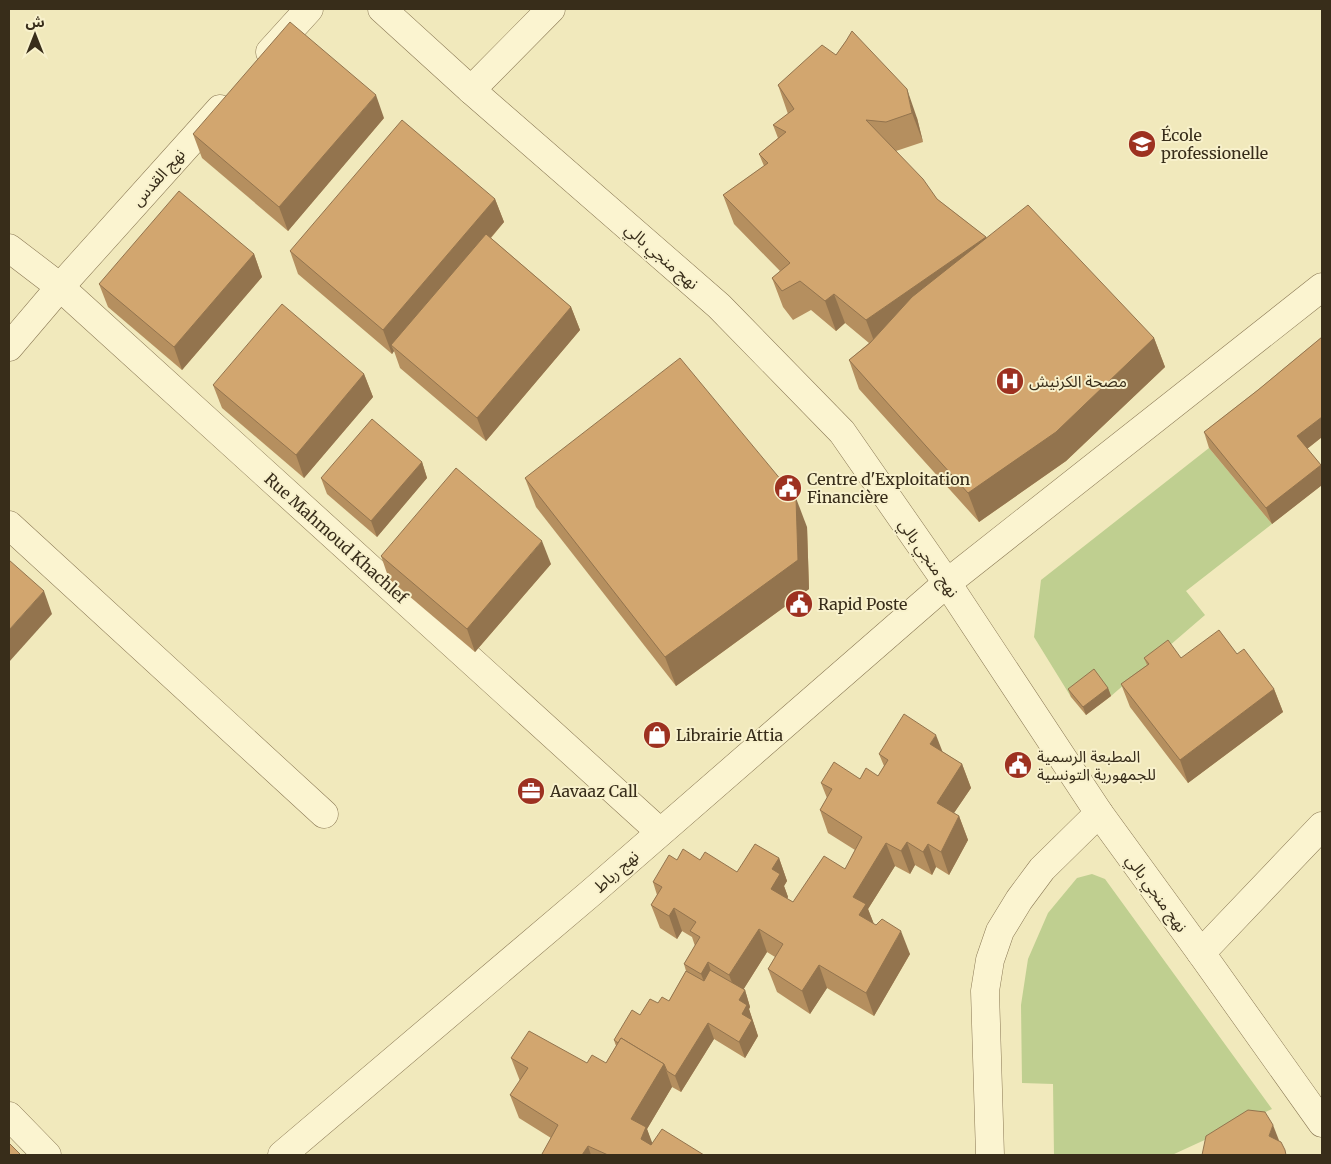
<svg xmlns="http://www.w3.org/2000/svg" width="1331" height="1164" font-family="Merriweather,'Noto Sans Arabic',serif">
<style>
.green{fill:#bfcf90}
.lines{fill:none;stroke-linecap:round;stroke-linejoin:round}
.minor-casing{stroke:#8a7854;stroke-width:29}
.minor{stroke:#fbf4d0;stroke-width:28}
.wall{fill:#b58f5f}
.shaded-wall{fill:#93744e}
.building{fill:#d2a66f;stroke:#93744e}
.labels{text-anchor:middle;stroke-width:4;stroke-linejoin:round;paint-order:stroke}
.poi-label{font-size:16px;fill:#382d1a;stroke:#f8f1cc;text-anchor:start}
.street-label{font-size:16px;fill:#382d1a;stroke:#f8f1cc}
</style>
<rect width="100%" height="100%" fill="#f1e9bc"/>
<g class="green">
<polygon points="1209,448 1272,524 1186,591 1205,615 1111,696 1071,697 1034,637 1041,580"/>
<polygon points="1092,874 1105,879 1272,1109 1172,1155 1054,1155 1053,1084 1022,1083 1021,1005 1028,959 1048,913 1077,878"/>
</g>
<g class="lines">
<defs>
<g id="minor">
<polyline points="382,9 471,90 719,306 842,432 947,583 1099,813 1201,953 1322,1123"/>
<polyline points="270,52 309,9"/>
<polyline points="471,90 551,9"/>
<polyline points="9,248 60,287 660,832"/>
<polyline points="9,347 60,287 220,109"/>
<polyline points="9,525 324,814"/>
<polyline points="1201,953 1322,826"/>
<polyline points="9,1116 47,1155"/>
<polyline points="282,1155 592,892 947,583 1322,287"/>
<polyline points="990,1155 985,991 990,960 1000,931 1019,900 1042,869 1099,813"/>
</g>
</defs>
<use href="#minor" class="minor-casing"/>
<use href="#minor" class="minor"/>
</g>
<g class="wall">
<polygon points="846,41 917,118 923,142 896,151 937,199 986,237 987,238 1154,338 1165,367 1066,461 979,522 859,389 849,360 869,343 845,323 836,331 811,310 793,320 783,307 772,278 780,271 734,224 723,195 764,166 759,154 778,138 773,125 788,114 778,85 836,55"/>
<polygon points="384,118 288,231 202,158 193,134"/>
<polygon points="495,199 504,222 491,238 571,307 580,330 486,441 400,368 394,351 392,354 298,274 290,251"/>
<polygon points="254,254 262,277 182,370 108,307 99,284"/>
<polygon points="1322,337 1322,437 1307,449 1321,465 1322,467 1322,485 1272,524 1209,448 1204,432 1258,390"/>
<polygon points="364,374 373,397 304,478 222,408 213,385"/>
<polygon points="422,462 427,478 377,537 327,494 321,478"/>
<polygon points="525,478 807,527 809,589 676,686 536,507"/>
<polygon points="381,556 551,564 475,652 389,579"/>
<polygon points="1237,654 1274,689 1283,712 1188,783 1130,707 1121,684 1147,665 1144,658 1181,658"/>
<polygon points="1108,688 1111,696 1086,715 1071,697 1068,689"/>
<polygon points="943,752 962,764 971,788 954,813 959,816 968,840 949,875 936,867 932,875 915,865 910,874 895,866 868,909 874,924 910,954 874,1016 827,988 810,1014 777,992 768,969 775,957 767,952 743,990 745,990 750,1007 749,1009 758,1036 745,1058 714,1039 681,1092 672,1087 647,1129 652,1144 704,1155 543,1155 542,1154 551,1138 519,1118 510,1095 520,1081 511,1058 587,1063 606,1063 616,1046 614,1040 640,1015 658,1003 669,1001 686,971 684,964 695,946 692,937 682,931 677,939 660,928 651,905 657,895 653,882 677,860 700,860 737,872 779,858 787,881 784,886 788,897 787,899 793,902 845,869 855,850 828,833 820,810 827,798 821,783 878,776 884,766 879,754"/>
</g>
<g class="shaded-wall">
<polygon points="907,89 917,118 923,142 912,113"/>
<polygon points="376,95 384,118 288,231 279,207"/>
<polygon points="495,199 504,222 396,348 391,345 394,351 392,354 383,330"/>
<polygon points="986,237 997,266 877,349 866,320"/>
<polygon points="254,254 262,277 182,370 174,347"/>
<polygon points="834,294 845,323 836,331 825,301"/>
<polygon points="571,307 580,330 486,441 477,418"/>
<polygon points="1154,338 1165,367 1066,461 979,522 968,493"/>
<polygon points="364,374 373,397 304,478 296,455"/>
<polygon points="1322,417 1322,437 1303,452 1297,436"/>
<polygon points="422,462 427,478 377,537 371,521"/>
<polygon points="1321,465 1322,467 1322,485 1272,524 1266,508"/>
<polygon points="796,498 807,527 809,589 676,686 665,657"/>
<polygon points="542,541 551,564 475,652 467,629"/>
<polygon points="44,591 52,614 9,662 9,630"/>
<polygon points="1108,688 1111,696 1086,715 1083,707"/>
<polygon points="1274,689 1283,712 1188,783 1180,760"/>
<polygon points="936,735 945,758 930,744"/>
<polygon points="962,764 971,788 945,826 937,803"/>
<polygon points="959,816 968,840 949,875 941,852"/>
<polygon points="907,842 915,865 910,874 901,851"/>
<polygon points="886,843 895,866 868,909 875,927 867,938 853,897"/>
<polygon points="928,844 936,867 932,875 923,852"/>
<polygon points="779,858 787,881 784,886 788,897 779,913 771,889 772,869"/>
<polygon points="674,908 682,931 677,939 669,916"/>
<polygon points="759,929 767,952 738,998 729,975"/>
<polygon points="901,931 910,954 874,1016 866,993"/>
<polygon points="708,962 716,986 710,997 701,974"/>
<polygon points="819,965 827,988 810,1014 802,991"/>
<polygon points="745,990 750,1007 749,1009 758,1036 745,1058 739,1042 742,1014 739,1000"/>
<polygon points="708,1023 714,1039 681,1092 675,1076"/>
<polygon points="664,1064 672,1087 647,1129 655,1150 647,1155 631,1119"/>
<polygon points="1273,1125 1282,1148 1269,1136"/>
<polygon points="588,1146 591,1155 582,1155"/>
</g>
<g class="building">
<polygon points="290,22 376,95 279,207 193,134"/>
<polygon points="852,31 907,89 912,113 886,122 866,120 923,179 937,199 986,237 866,320 834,294 825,301 800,281 782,291 772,278 790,263 723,195 768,163 759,154 786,132 773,125 794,109 778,85 822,45 836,55 846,41"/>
<polygon points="402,120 495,199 383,330 290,251"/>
<polygon points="179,191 254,254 174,347 99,284"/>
<polygon points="1028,205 1154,338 1056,432 968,493 849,360 870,343 912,297"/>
<polygon points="486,234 571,307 477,418 391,345"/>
<polygon points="282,304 364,374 296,455 213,385"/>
<polygon points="1322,337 1322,417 1297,436 1321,465 1266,508 1204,432 1258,390"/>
<polygon points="680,358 796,498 798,560 665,657 525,478"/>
<polygon points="372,419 422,462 371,521 321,478"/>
<polygon points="456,468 542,541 467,629 381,556"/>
<polygon points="9,560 44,591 9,630"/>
<polygon points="1219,630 1237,654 1244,649 1274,689 1180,760 1121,684 1149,664 1144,658 1168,640 1181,658"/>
<polygon points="1094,669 1108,688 1083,707 1068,689"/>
<polygon points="904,714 936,735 930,744 962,764 937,803 959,816 941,852 928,844 923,852 907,842 901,851 886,843 853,897 866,904 859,915 876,925 882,919 901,931 866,993 819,965 802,991 768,969 783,944 759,929 729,975 708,962 701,974 684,964 700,937 690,931 696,922 674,908 669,916 651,905 662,887 653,882 669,855 677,860 683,849 700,860 705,852 737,872 755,844 779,858 772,869 780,874 771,889 793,902 824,856 845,869 862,837 820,810 832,789 821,783 834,762 860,779 866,768 878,776 888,760 879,754"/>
<polygon points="710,970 745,990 739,1000 747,1005 742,1014 752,1020 739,1042 708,1023 675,1076 667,1071 664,1064 621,1038 618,1043 614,1040 632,1010 640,1015 650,999 658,1003 662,997 669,1001 686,971 704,981"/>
<polygon points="529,1031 587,1063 592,1055 606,1063 621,1038 664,1064 631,1119 646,1127 641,1139 651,1145 662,1129 704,1155 608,1155 588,1146 582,1155 571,1155 570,1154 570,1155 544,1155 542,1154 558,1125 510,1095 528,1068 511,1058"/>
<polygon points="1248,1110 1265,1112 1273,1125 1269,1136 1281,1142 1285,1150 1286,1155 1202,1155 1206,1136"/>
<polygon points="9,1143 21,1155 9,1155"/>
</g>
<defs>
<symbol id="school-disc" viewBox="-11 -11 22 22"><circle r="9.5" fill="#9d3120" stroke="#f8f1cc"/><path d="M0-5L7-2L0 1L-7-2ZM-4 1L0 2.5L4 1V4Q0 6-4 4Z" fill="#fff"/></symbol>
<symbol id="hospital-disc" viewBox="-11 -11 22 22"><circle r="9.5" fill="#9d3120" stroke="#f8f1cc"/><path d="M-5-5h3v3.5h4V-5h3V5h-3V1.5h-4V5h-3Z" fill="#fff"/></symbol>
<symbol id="civic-disc" viewBox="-11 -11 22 22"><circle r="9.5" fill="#9d3120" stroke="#f8f1cc"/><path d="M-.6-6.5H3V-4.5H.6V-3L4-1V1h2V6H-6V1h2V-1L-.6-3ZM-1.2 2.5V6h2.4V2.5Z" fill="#fff"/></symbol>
<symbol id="shop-disc" viewBox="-11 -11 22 22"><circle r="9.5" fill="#9d3120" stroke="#f8f1cc"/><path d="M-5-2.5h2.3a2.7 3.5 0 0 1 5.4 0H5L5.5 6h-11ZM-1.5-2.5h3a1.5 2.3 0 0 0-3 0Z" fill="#fff"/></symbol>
<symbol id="office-disc" viewBox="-11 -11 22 22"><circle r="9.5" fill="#9d3120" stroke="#f8f1cc"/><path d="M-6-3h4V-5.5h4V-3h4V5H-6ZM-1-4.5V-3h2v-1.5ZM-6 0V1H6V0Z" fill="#fff"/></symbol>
</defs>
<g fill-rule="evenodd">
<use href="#school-disc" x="1126" y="128" width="32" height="32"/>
<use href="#hospital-disc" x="994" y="365" width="32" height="32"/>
<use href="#civic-disc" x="772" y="472" width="32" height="32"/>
<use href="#civic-disc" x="783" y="588" width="32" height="32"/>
<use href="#shop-disc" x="641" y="719" width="32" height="32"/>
<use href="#civic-disc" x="1002" y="749" width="32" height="32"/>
<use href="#office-disc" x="515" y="775" width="32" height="32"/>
</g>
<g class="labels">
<g class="poi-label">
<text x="1161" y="141">École<tspan x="1161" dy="18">professionelle</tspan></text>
<text x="1029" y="387">مصحة الكرنيش</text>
<text x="807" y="485">Centre d'Exploitation<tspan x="807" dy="18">Financière</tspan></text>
<text x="818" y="610">Rapid Poste</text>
<text x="676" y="741">Librairie Attia</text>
<text x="1037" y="762">المطبعة الرسمية<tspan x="1037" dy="18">للجمهورية التونسية</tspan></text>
<text x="550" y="797">Aavaaz Call</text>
</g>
<g class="street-label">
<text transform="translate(158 177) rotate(-48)" y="6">نهج القدس</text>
<text transform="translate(662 256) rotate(41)" y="6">نهج منجي بالي</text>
<text transform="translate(336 538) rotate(42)" y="6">Rue Mahmoud Khachlef</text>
<text transform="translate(929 558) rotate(55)" y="6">نهج منجي بالي</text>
<text transform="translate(616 871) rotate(-42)" y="6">نهج رباط</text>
<text transform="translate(1157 893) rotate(54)" y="6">نهج منجي بالي</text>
</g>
</g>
<rect width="1331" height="1164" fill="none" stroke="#382d1a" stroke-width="20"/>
<g transform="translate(35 35)" stroke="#f8f1cc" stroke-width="4" paint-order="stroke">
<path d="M0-4L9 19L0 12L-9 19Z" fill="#382d1a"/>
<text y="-8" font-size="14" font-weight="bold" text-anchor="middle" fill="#382d1a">ش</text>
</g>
</svg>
